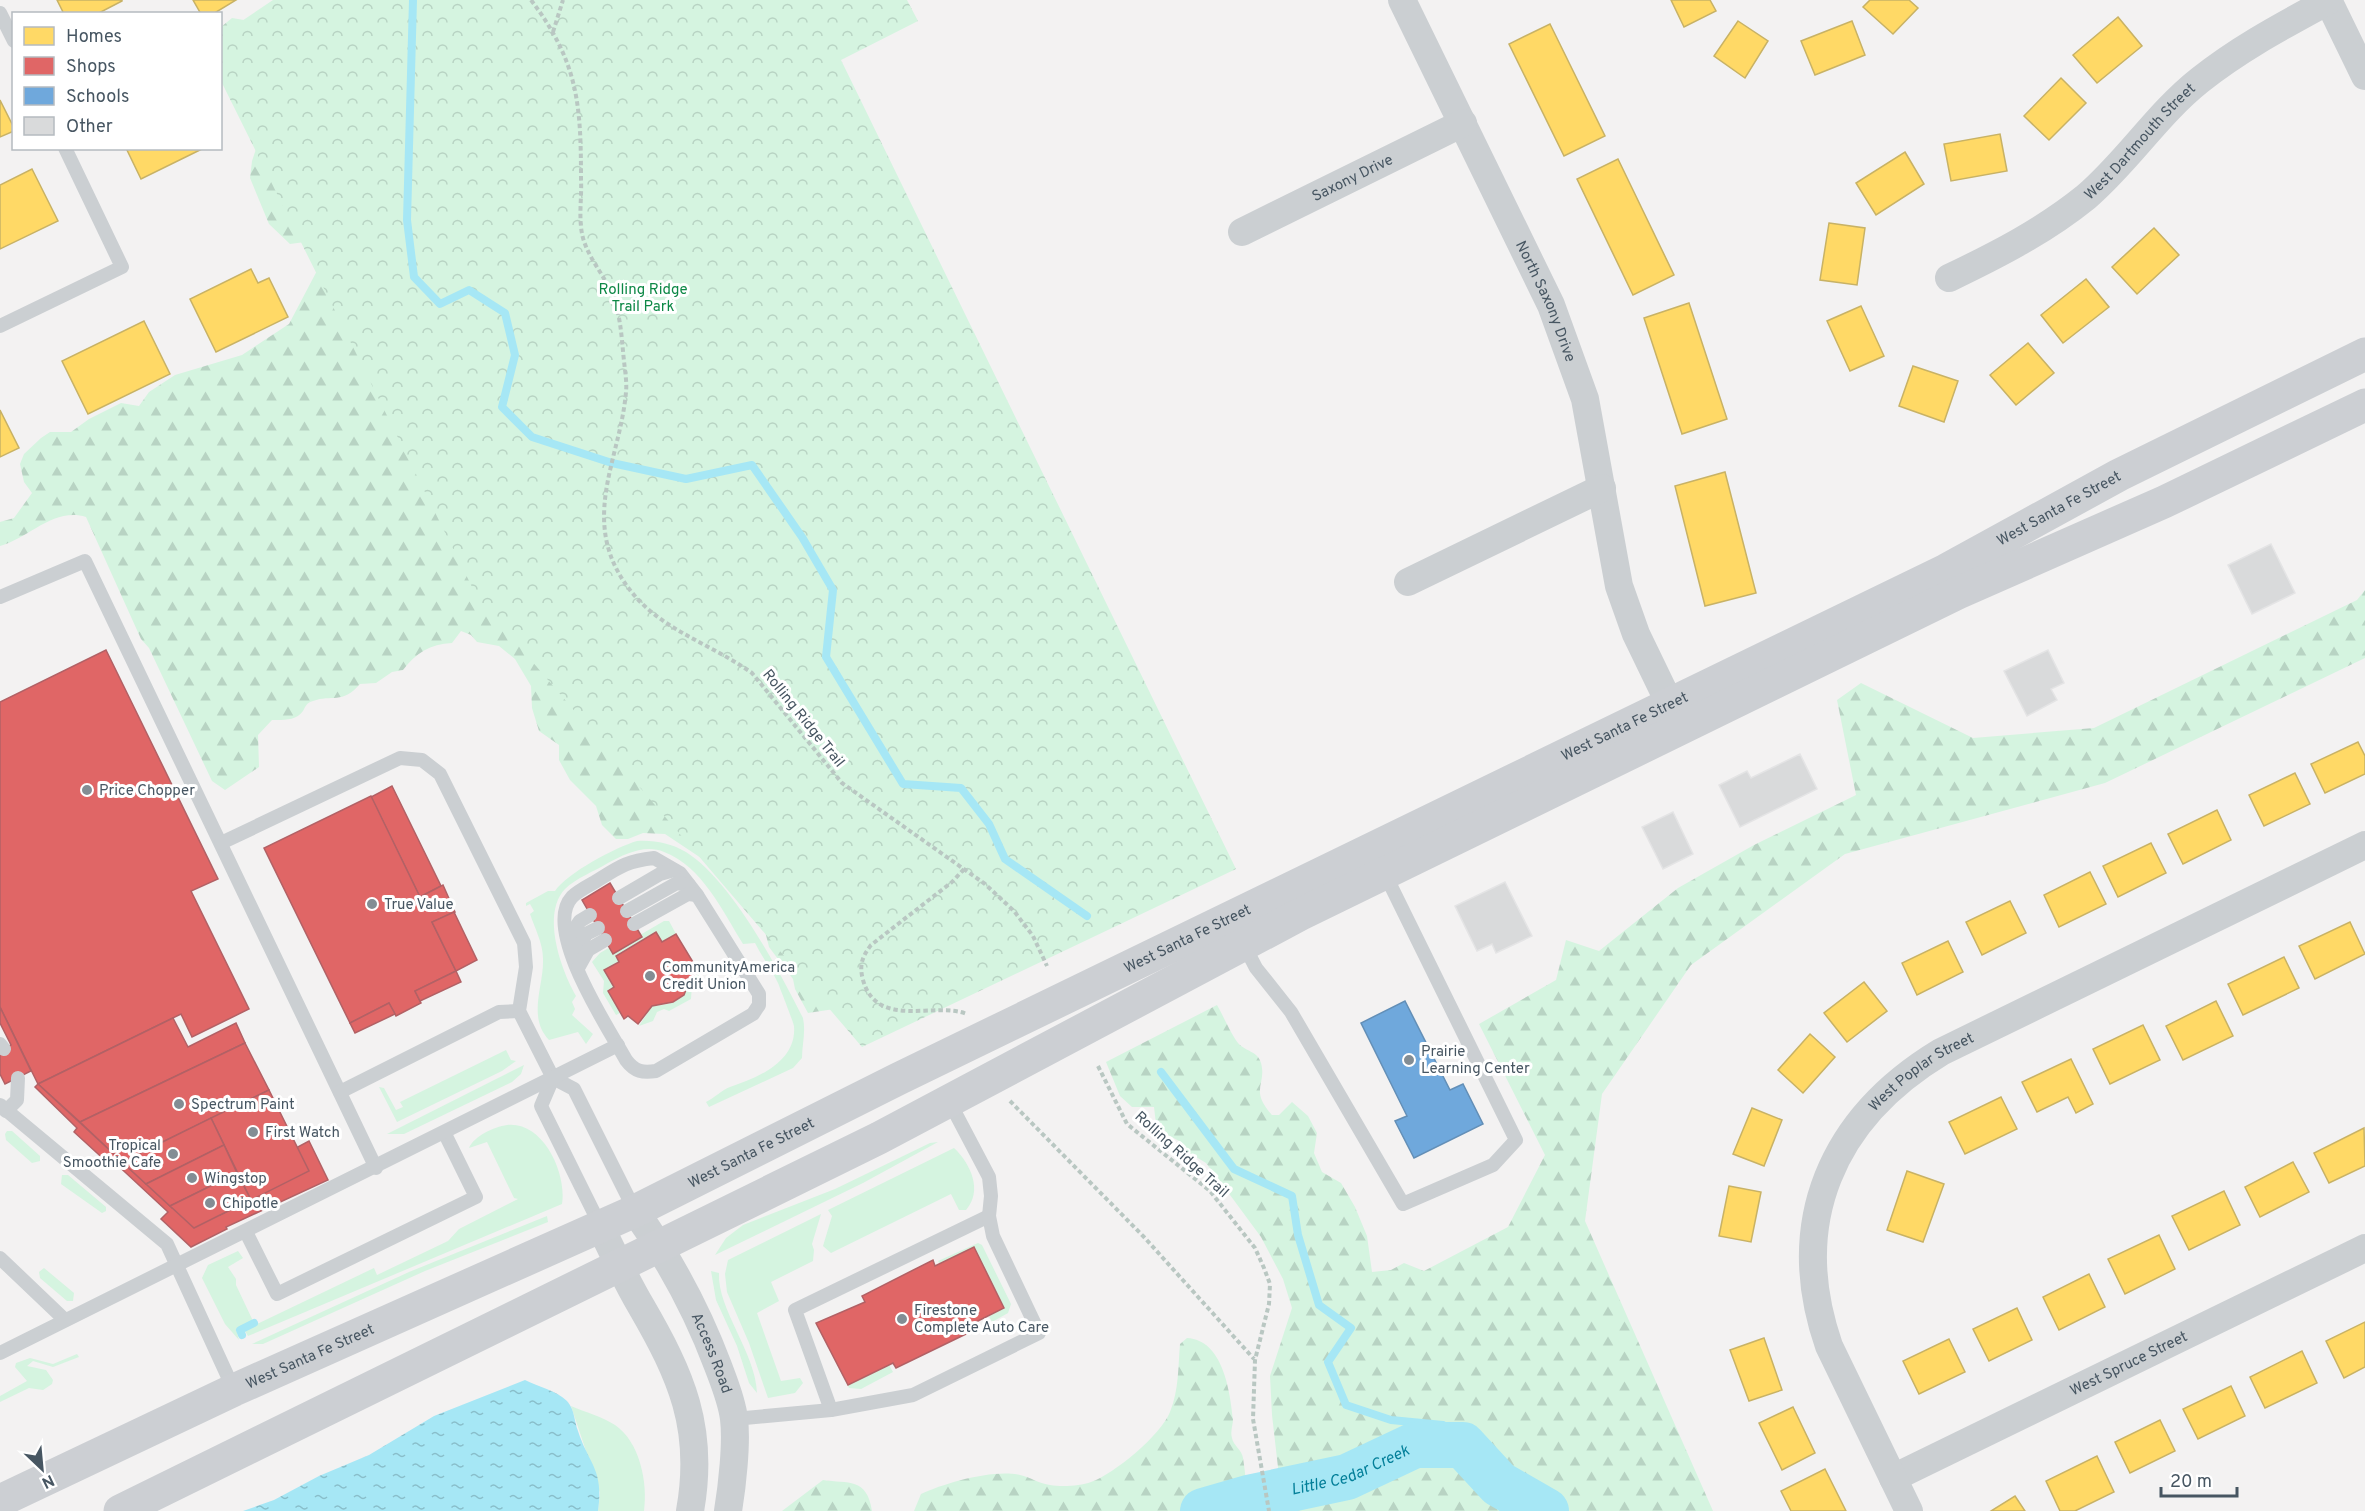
<svg xmlns="http://www.w3.org/2000/svg" width="2365" height="1511" font-family="Overpass,sans-serif">
<style>
.green{fill:#d5f4e0}
.forest{fill:url(#forest-firs)}
.park{fill:url(#park-crowns)}
.water{fill:url(#water-ripples)}
.homes{fill:#ffd966;stroke:#c8b265;stroke-width:1.5}
.shops{fill:#e06666;stroke:#b26165;stroke-width:1.5}
.schools{fill:#6fa8dc;stroke:#638fb7;stroke-width:1.5}
.lines{fill:none;stroke-linecap:round;stroke-linejoin:round}
.stream{stroke:#a6e7f5;stroke-width:8}
.river{stroke:#a6e7f5;stroke-width:46}
.building{fill:#d9dadb;stroke:#e4e4e5;stroke-width:1.5}
.path{stroke:#b9c7c2;stroke-width:4;stroke-dasharray:4.5 3;stroke-linecap:butt}
.lane{stroke:#cbcfd2;stroke-width:14}
.street{stroke:#cbcfd2;stroke-width:28}
.secondary{stroke:#cccfd3;stroke-width:33}
.poi-dot{fill:#838d94;stroke:#fff;stroke-width:2}
.labels{text-anchor:middle;stroke-width:6;stroke-linejoin:round;paint-order:stroke}
.street-label{font-size:15px;fill:#475662;stroke:#fff}
.park-label{font-size:15px;fill:#0d8846;stroke:#fff}
.poi-label{font-size:15px;fill:#475662;stroke:#fff;text-anchor:start}
.water-label{font-size:16px;font-style:italic;fill:#037f99;stroke:#fff}
</style>
<defs>
<pattern id="forest-firs" width="22" height="20" patternUnits="userSpaceOnUse" patternTransform="scale(1.5)"><rect width="22" height="20" fill="#d5f4e0"/><path d="M5 1l3.5 6h-7zM16 11l3.5 6h-7z" fill="#b8d3c3"/></pattern>
<pattern id="park-crowns" width="20" height="18" patternUnits="userSpaceOnUse" patternTransform="scale(1.5)"><rect width="20" height="18" fill="#d5f4e0"/><path d="M2 6a3 3 0 1 1 6 0M12 15a3 3 0 1 1 6 0" fill="none" stroke="#b8d3c3"/></pattern>
<pattern id="water-ripples" width="26" height="14" patternUnits="userSpaceOnUse" patternTransform="scale(1.5)"><rect width="26" height="14" fill="#a6e7f5"/><path d="M2 4q2-2 4 0t4 0M15 11q2-2 4 0t4 0" fill="none" stroke="#89beca"/></pattern>
</defs>
<rect width="100%" height="100%" fill="#f3f2f2"/>
<g class="green">
<path d="M637,841C655,840 670,843 686,852C731,880 779,970 803,1018C806,1032 802,1045 802,1058L793,1068L709,1107L706,1102C714,1098 722,1090 730,1087C757,1078 797,1062 794,1026C794,1024 780,988 778,983C772,970 762,957 755,943L743,944C723,912 702,866 664,852C645,844 625,854 608,863C595,871 576,878 565,889C541,914 561,970 576,996L572,1002L575,1009L572,1015L593,1034L586,1044L578,1032L549,1040C527,1017 544,986 543,959C543,943 535,929 530,914L534,911L530,904L526,906V903L548,891H555C567,873 616,847 637,841Z"/>
<polygon points="664,921 669,921 676,934 662,942 656,932 616,955 619,962 604,970 614,987 608,991 620,1013 616,1015 603,993 604,981 592,962 600,953 638,931 640,935"/>
<path d="M698,972L701,977L692,985L691,999L669,1011L664,1009L657,1012L653,1021L639,1026L652,1006C667,1005 682,1003 687,987L684,981Z"/>
<polygon points="506,1050 511,1060 516,1061 502,1071 397,1122 379,1087 384,1088 396,1110 403,1107 400,1102"/>
<polygon points="524,1065 521,1074 512,1082 404,1134 387,1134"/>
<path d="M507,1125C543,1121 567,1173 562,1204L248,1336L245,1331L255,1325L374,1268L377,1275L448,1241L459,1229L518,1199L514,1198L487,1142L469,1148C474,1136 494,1127 507,1125Z"/>
<polygon points="7,1131 12,1131 40,1156 40,1161 32,1163 6,1140 5,1134"/>
<polygon points="938,1142 863,1183 715,1255 726,1238 743,1225 835,1189 930,1143"/>
<path d="M954,1148C971,1164 983,1191 966,1210H959L951,1194L831,1253L823,1246L832,1216L828,1210Z"/>
<polygon points="62,1175 68,1175 106,1207 106,1211 102,1213 61,1184"/>
<polygon points="821,1214 812,1244 814,1250 813,1261 771,1282 779,1301 757,1313 781,1381 800,1378 803,1383 795,1393 768,1398 749,1343 727,1292 725,1274 728,1260"/>
<polygon points="547,1216 548,1222 425,1271 263,1344 252,1344 409,1272"/>
<polygon points="978,1243 982,1245 1011,1304 1008,1313 992,1322 989,1316 1004,1308 974,1247 940,1264 938,1261"/>
<polygon points="238,1251 243,1258 228,1267 236,1279 236,1285 253,1321 236,1329 239,1340 225,1324 202,1278 208,1265"/>
<polygon points="44,1268 74,1293 73,1301 67,1301 40,1278 39,1272"/>
<path d="M711,1271L719,1273C717,1309 756,1353 757,1393L749,1383L737,1346L716,1300Z"/>
<polygon points="818,1327 848,1385 889,1365 893,1372 861,1389 849,1388"/>
<polygon points="77,1354 79,1357 53,1367 33,1361 27,1366 46,1370 53,1380 52,1384 43,1390 29,1388 0,1402 0,1396 27,1381 15,1367 16,1363 30,1358 53,1364"/>
<path d="M571,1406C585,1412 603,1417 615,1425C640,1442 648,1483 644,1511H598L600,1493Z"/>
</g>
<g class="forest">
<path d="M232,18L250,21L841,1008L808,1013L795,989L793,979L769,947L764,927L713,866L665,834L643,833L628,839H616L602,825L596,806L570,780L559,760V745L539,731L532,708L531,686L515,659L499,646L477,642L471,635L461,631L452,643C430,644 416,653 403,670L392,672L376,683L360,684C342,705 332,694 313,701C306,703 306,706 303,711C296,721 283,720 272,720L258,735L259,767L225,790L212,781L149,648L141,639L86,517C54,507 29,538 0,546V522L14,518L32,493L24,482L20,464L24,454L41,438L50,432H71L89,419L121,403L139,406L149,392L175,375L242,355L289,324L320,265L305,242L290,244L269,224L250,178L252,161L264,125L221,69V27Z"/>
<path d="M2365,590V658L2105,783L1845,854L1691,965L1602,1094L1585,1221L1713,1511H1283L1272,1415L1270,1376L1292,1308L1283,1279L1261,1237L1233,1199L1206,1163L1183,1149L1181,1142L1166,1134L1156,1124L1154,1107H1132L1120,1096L1106,1062L1217,1005C1223,1015 1233,1039 1240,1045C1248,1052 1258,1052 1261,1063C1267,1085 1249,1089 1272,1115H1279L1292,1102L1308,1116L1317,1133L1314,1153L1322,1172L1341,1183L1355,1207L1367,1236L1372,1272L1391,1270L1404,1263L1424,1271L1508,1227L1545,1155L1479,1024L1556,980L1566,940L1599,951L1678,888L1754,845L1856,795L1837,700L1861,683L1973,738L2094,728L2357,600Z"/>
<path d="M1187,1338C1223,1340 1230,1391 1233,1419C1233,1425 1230,1432 1232,1438C1233,1445 1242,1450 1243,1458C1246,1476 1246,1493 1252,1511H914L921,1494C945,1483 993,1469 1020,1475C1030,1477 1040,1484 1050,1485C1062,1487 1080,1486 1091,1482C1114,1474 1161,1435 1170,1412C1179,1390 1178,1367 1180,1344Z"/>
<path d="M823,1480C848,1484 867,1477 872,1511H782Z"/>
</g>
<polygon class="park" points="273,0 907,0 918,21 841,60 1236,869 862,1047 477,597 221,81 221,35"/>
<path class="water" d="M525,1380C537,1386 557,1391 567,1401C575,1410 574,1421 578,1431C589,1465 604,1469 598,1511H243L274,1500L319,1476L369,1455L434,1416Z"/>
<g class="homes">
<polygon points="57,0 122,0 122,1 97,14 64,14"/>
<polygon points="193,0 236,0 213,14 201,14"/>
<polygon points="1671,0 1710,0 1716,11 1684,27"/>
<polygon points="1870,0 1909,0 1918,8 1893,34 1863,7"/>
<polygon points="2118,17 2142,46 2097,83 2073,55"/>
<polygon points="1738,21 1768,41 1745,78 1714,56"/>
<polygon points="1852,21 1865,55 1815,75 1801,41"/>
<polygon points="1550,24 1605,136 1564,156 1509,44"/>
<polygon points="2061,78 2086,103 2049,140 2024,116"/>
<polygon points="0,100 14,128 14,131 0,137"/>
<polygon points="2000,134 2007,171 1951,181 1944,144"/>
<polygon points="126,148 204,148 141,179"/>
<polygon points="1905,152 1924,184 1876,215 1856,183"/>
<polygon points="1618,159 1674,275 1633,295 1577,179"/>
<polygon points="32,169 58,221 0,249 0,185"/>
<polygon points="1829,223 1865,228 1857,285 1820,280"/>
<polygon points="2154,228 2179,255 2137,294 2112,267"/>
<polygon points="251,269 258,283 269,278 288,317 216,352 190,299"/>
<polygon points="2086,279 2109,307 2063,343 2041,315"/>
<polygon points="1689,303 1727,419 1682,434 1644,318"/>
<polygon points="1861,306 1884,356 1850,371 1827,321"/>
<polygon points="144,321 170,374 88,414 62,361"/>
<polygon points="2028,343 2054,373 2016,405 1990,375"/>
<polygon points="1913,366 1958,381 1944,422 1899,406"/>
<polygon points="0,410 19,448 0,457"/>
<polygon points="1725,472 1756,593 1705,606 1675,486"/>
<polygon points="2358,742 2365,756 2365,774 2325,793 2311,764"/>
<polygon points="2295,773 2310,804 2264,826 2249,795"/>
<polygon points="2217,810 2231,840 2183,864 2168,834"/>
<polygon points="2151,843 2166,873 2118,897 2103,866"/>
<polygon points="2090,872 2106,904 2059,927 2044,895"/>
<polygon points="2010,901 2026,933 1982,955 1966,922"/>
<polygon points="2350,922 2365,954 2315,979 2299,946"/>
<polygon points="1948,941 1963,972 1917,995 1902,963"/>
<polygon points="2284,957 2299,988 2243,1015 2228,984"/>
<polygon points="1864,982 1887,1011 1847,1042 1824,1013"/>
<polygon points="2216,1001 2233,1036 2183,1060 2166,1026"/>
<polygon points="2143,1025 2160,1060 2110,1084 2093,1049"/>
<polygon points="1810,1034 1835,1057 1803,1093 1778,1070"/>
<polygon points="2071,1059 2093,1104 2076,1113 2068,1097 2037,1112 2022,1082"/>
<polygon points="2001,1097 2017,1129 1965,1154 1949,1122"/>
<polygon points="1752,1108 1782,1120 1764,1166 1733,1154"/>
<polygon points="2364,1128 2365,1166 2329,1183 2314,1153"/>
<polygon points="2293,1162 2309,1192 2260,1217 2245,1187"/>
<polygon points="1907,1171 1944,1184 1923,1242 1887,1230"/>
<polygon points="1729,1186 1761,1192 1751,1242 1719,1236"/>
<polygon points="2224,1191 2240,1225 2189,1250 2172,1216"/>
<polygon points="2159,1235 2175,1269 2125,1294 2108,1259"/>
<polygon points="2089,1274 2105,1307 2059,1330 2043,1297"/>
<polygon points="2017,1308 2032,1340 1989,1361 1973,1329"/>
<polygon points="2365,1322 2365,1367 2344,1378 2326,1341"/>
<polygon points="1764,1338 1782,1390 1749,1401 1730,1350"/>
<polygon points="1949,1339 1965,1372 1919,1394 1903,1361"/>
<polygon points="2302,1351 2317,1383 2265,1408 2250,1377"/>
<polygon points="2231,1386 2245,1416 2198,1439 2183,1409"/>
<polygon points="1793,1407 1815,1453 1782,1470 1759,1423"/>
<polygon points="2160,1420 2175,1451 2130,1473 2115,1442"/>
<polygon points="2097,1456 2114,1492 2075,1511 2060,1511 2046,1481"/>
<polygon points="1825,1469 1846,1511 1791,1511 1781,1491"/>
<polygon points="2015,1496 2025,1511 1991,1511"/>
</g>
<g class="shops">
<polygon points="106,650 218,879 191,891 249,1009 192,1037 181,1014 38,1084 0,1007 0,702"/>
<polygon points="392,786 441,886 420,897 371,797"/>
<polygon points="371,796 420,897 443,885 455,912 432,922 456,971 415,991 421,1003 396,1016 389,1003 350,1023 264,848"/>
<polygon points="610,883 642,937 613,954 582,900"/>
<polygon points="454,912 477,960 456,971 432,922"/>
<polygon points="656,932 662,942 676,934 699,972 684,981 687,987 684,995 673,1002 652,1006 638,1024 628,1016 624,1019 608,991 614,987 604,970 619,962 616,956"/>
<polygon points="456,971 461,982 420,1001 415,991"/>
<polygon points="389,1003 395,1014 355,1033 350,1023"/>
<polygon points="0,1007 31,1071 5,1084 0,1074 0,1051 11,1045 0,1023"/>
<polygon points="173,1018 188,1047 236,1023 245,1043 80,1122 38,1084"/>
<polygon points="245,1043 269,1090 122,1162 80,1122"/>
<polygon points="38,1084 170,1206 172,1208 176,1204 195,1222 218,1210 220,1215 284,1183 282,1180 301,1170 292,1150 309,1141 328,1180 226,1227 227,1229 191,1247 161,1219 168,1212 112,1160 109,1164 74,1132 77,1128 35,1087"/>
<polygon points="269,1090 309,1171 251,1200 211,1118"/>
<polygon points="211,1118 224,1145 146,1184 122,1162"/>
<polygon points="224,1145 237,1173 170,1206 146,1184"/>
<polygon points="237,1173 251,1200 220,1215 194,1228 170,1206"/>
<polygon points="974,1247 1004,1308 966,1327 968,1333 896,1368 893,1363 848,1385 816,1323 865,1302 862,1296 933,1260 935,1266"/>
</g>
<polygon class="schools" points="1405,1001 1450,1090 1463,1084 1483,1124 1414,1158 1395,1121 1407,1116 1361,1023"/>
<g class="lines">
<g class="stream">
<polyline points="413,0 407,220 414,277 440,304 469,290 505,313 515,355 502,407 532,437 612,463 686,479 752,465 802,537 833,590 826,657 903,784 961,788 989,824 1005,859 1087,916"/>
<polyline points="1161,1072 1234,1169 1292,1196 1298,1235 1319,1305 1351,1328 1328,1362 1346,1405 1391,1420 1443,1425 1463,1445"/>
<polyline points="242,1335 240,1330 254,1323"/>
</g>
<path class="river" id="s1" d="M1203,1511L1248,1498L1347,1477L1415,1445H1463L1499,1484L1546,1511"/>
</g>
<g class="building">
<polygon points="2271,544 2295,593 2252,614 2228,565"/>
<polygon points="2048,650 2064,683 2051,689 2057,700 2027,716 2004,671"/>
<polygon points="1800,754 1817,789 1740,827 1719,785 1747,771 1751,778"/>
<polygon points="1673,812 1693,854 1663,869 1642,827"/>
<polygon points="1505,882 1532,936 1496,953 1492,944 1477,951 1455,906"/>
</g>
<g class="lines">
<g class="path">
<path d="M531,0C578,62 581,104 581,179C582,198 578,219 583,238C588,256 600,270 608,286C621,311 621,333 624,361C625,371 627,382 626,392C621,452 587,507 615,566C645,627 701,637 752,673L842,783L985,884L1014,911L1033,936L1047,966"/>
<polyline points="553,32 563,0"/>
<path d="M964,869L952,882L871,945C862,957 859,965 863,980C877,1030 935,1001 967,1014"/>
<polyline points="1098,1066 1127,1124 1210,1191 1255,1248 1264,1268 1270,1284 1269,1304 1255,1360 1253,1419 1269,1511"/>
<polyline points="1010,1101 1144,1237 1254,1359"/>
</g>
<g class="lane">
<polyline points="0,13 14,41"/>
<polyline points="0,326 122,267 65,148"/>
<polyline points="0,597 85,561 376,1168"/>
<polyline points="221,843 400,758 422,760 440,774 524,943 526,967 519,1011 553,1078 574,1089 635,1211"/>
<path d="M654,858L680,873L697,895L759,994V1005L753,1014L656,1071C643,1073 635,1072 626,1060C609,1029 542,929 572,897C578,891 588,886 595,882C619,867 626,861 654,858Z"/>
<polyline points="619,898 660,874 674,870"/>
<polyline points="627,911 677,883 689,885"/>
<polyline points="634,924 688,894 697,895"/>
<polyline points="568,939 580,921 590,915"/>
<polyline points="1243,943 1256,968 1291,1012 1403,1204 1493,1165 1516,1140 1384,872"/>
<polyline points="574,958 586,934 598,928"/>
<polyline points="578,968 588,950 605,940"/>
<polyline points="0,1044 4,1049"/>
<polyline points="553,1078 541,1106 601,1227"/>
<polyline points="340,1092 499,1012 519,1011"/>
<polyline points="0,1105 167,1244 234,1390"/>
<polyline points="6,1111 17,1100 18,1078"/>
<polyline points="246,1232 277,1294 476,1197 445,1134"/>
<polyline points="0,1258 65,1320"/>
<polyline points="0,1353 618,1045"/>
<polyline points="831,1410 795,1310 989,1216"/>
<polyline points="734,1419 831,1410 913,1395 1039,1333 993,1236 989,1216 991,1196 989,1177 949,1101"/>
</g>
<g class="street">
<path id="s2" d="M1402,0L1551,305L1585,399L1619,586L1636,634L1679,723"/>
<polyline points="2328,0 2365,76"/>
<path id="s3" d="M1242,232L1463,123"/>
<path id="s4" d="M1949,278C1997,255 2044,231 2086,197C2128,161 2157,114 2200,80C2240,48 2284,25 2328,1"/>
<polyline points="1408,582 1602,488"/>
<path id="s5" d="M635,1211C670,1260 697,1310 718,1366C724,1382 732,1401 734,1419C737,1443 732,1487 728,1511"/>
<path d="M601,1228C614,1254 626,1281 641,1306C681,1375 705,1428 690,1511"/>
<path id="s6" d="M1893,1478L2365,1248"/>
<path id="s7" d="M1909,1511L1829,1346C1786,1222 1832,1118 1941,1052L2365,845"/>
</g>
<g class="secondary">
<path id="s8" d="M0,1501L234,1390L635,1211L898,1079L1946,570L2119,475L2365,354"/>
<polyline points="120,1511 879,1138 1301,914 1958,593 2164,502 2365,405"/>
</g>
</g>
<g class="poi-dot">
<circle cx="87" cy="790" r="6"/>
<circle cx="372" cy="904" r="6"/>
<circle cx="650" cy="976" r="6"/>
<circle cx="1409" cy="1060" r="6"/>
<circle cx="179" cy="1104" r="6"/>
<circle cx="253" cy="1132" r="6"/>
<circle cx="173" cy="1154" r="6"/>
<circle cx="192" cy="1178" r="6"/>
<circle cx="210" cy="1203" r="6"/>
<circle cx="902" cy="1319" r="6"/>
</g>
<g class="labels">
<g class="street-label">
<text dy="5" stroke="none"><textPath href="#s4" startOffset="237">West Dartmouth Street</textPath></text>
<text dy="5" stroke="none"><textPath href="#s3" startOffset="123">Saxony Drive</textPath></text>
<text dy="5" stroke="none"><textPath href="#s2" startOffset="334">North Saxony Drive</textPath></text>
<text dy="5" stroke="none"><textPath href="#s8" startOffset="2286">West Santa Fe Street</textPath></text>
<text transform="translate(804 718) rotate(51)" y="5">Rolling Ridge Trail</text>
<text dy="5" stroke="none"><textPath href="#s8" startOffset="1800">West Santa Fe Street</textPath></text>
<text dy="5" stroke="none"><textPath href="#s8" startOffset="1314">West Santa Fe Street</textPath></text>
<text dy="5" stroke="none"><textPath href="#s7" startOffset="500">West Poplar Street</textPath></text>
<text dy="5" stroke="none"><textPath href="#s8" startOffset="828">West Santa Fe Street</textPath></text>
<text transform="translate(1182 1154) rotate(42)" y="5">Rolling Ridge Trail</text>
<text dy="5" stroke="none"><textPath href="#s5" startOffset="162">Access Road</textPath></text>
<text dy="5" stroke="none"><textPath href="#s8" startOffset="342">West Santa Fe Street</textPath></text>
<text dy="5" stroke="none"><textPath href="#s6" startOffset="262">West Spruce Street</textPath></text>
</g>
<g class="park-label">
<text x="643" y="294">Rolling Ridge<tspan x="643" dy="17">Trail Park</tspan></text>
</g>
<g class="poi-label">
<text x="99" y="795">Price Chopper</text>
<text x="384" y="909">True Value</text>
<text x="662" y="972">CommunityAmerica<tspan x="662" dy="17">Credit Union</tspan></text>
<text x="1421" y="1056">Prairie<tspan x="1421" dy="17">Learning Center</tspan></text>
<text x="191" y="1109">Spectrum Paint</text>
<text x="265" y="1137">First Watch</text>
<text x="161" y="1150" text-anchor="end">Tropical<tspan x="161" dy="17">Smoothie Cafe</tspan></text>
<text x="204" y="1183">Wingstop</text>
<text x="222" y="1208">Chipotle</text>
<text x="914" y="1315">Firestone<tspan x="914" dy="17">Complete Auto Care</tspan></text>
</g>
<g class="water-label">
<text dy="6" stroke="none"><textPath href="#s1" startOffset="153">Little Cedar Creek</textPath></text>
</g>
</g>
<rect x="12" y="12" width="210" height="138" fill="#ffffff" stroke="#b5bbc0" stroke-width="1.5"/>
<rect x="24" y="27" width="30" height="18" fill="#ffd966" stroke="#b5bbc0" stroke-width="1.5"/>
<text x="66" y="42" font-size="18" fill="#475662">Homes</text>
<rect x="24" y="57" width="30" height="18" fill="#e06666" stroke="#b5bbc0" stroke-width="1.5"/>
<text x="66" y="72" font-size="18" fill="#475662">Shops</text>
<rect x="24" y="87" width="30" height="18" fill="#6fa8dc" stroke="#b5bbc0" stroke-width="1.5"/>
<text x="66" y="102" font-size="18" fill="#475662">Schools</text>
<rect x="24" y="117" width="30" height="18" fill="#d9dadb" stroke="#b5bbc0" stroke-width="1.5"/>
<text x="66" y="132" font-size="18" fill="#475662">Other</text>
<g transform="translate(42 1469) rotate(154)" stroke="#ffffff" stroke-width="4.5" paint-order="stroke">
<path d="M0-4.5L10 22L0 15L-10 22Z" fill="#475662"/>
<text y="-9" font-size="16" font-weight="bold" text-anchor="middle" fill="#475662">N</text>
</g>
<path d="M2161 1487v9h76v-9" fill="none" stroke="#475662" stroke-width="3"/>
<text x="2170" y="1487" font-size="18" fill="#475662" stroke="#ffffff" stroke-width="4.5" paint-order="stroke">20 m</text>
</svg>
